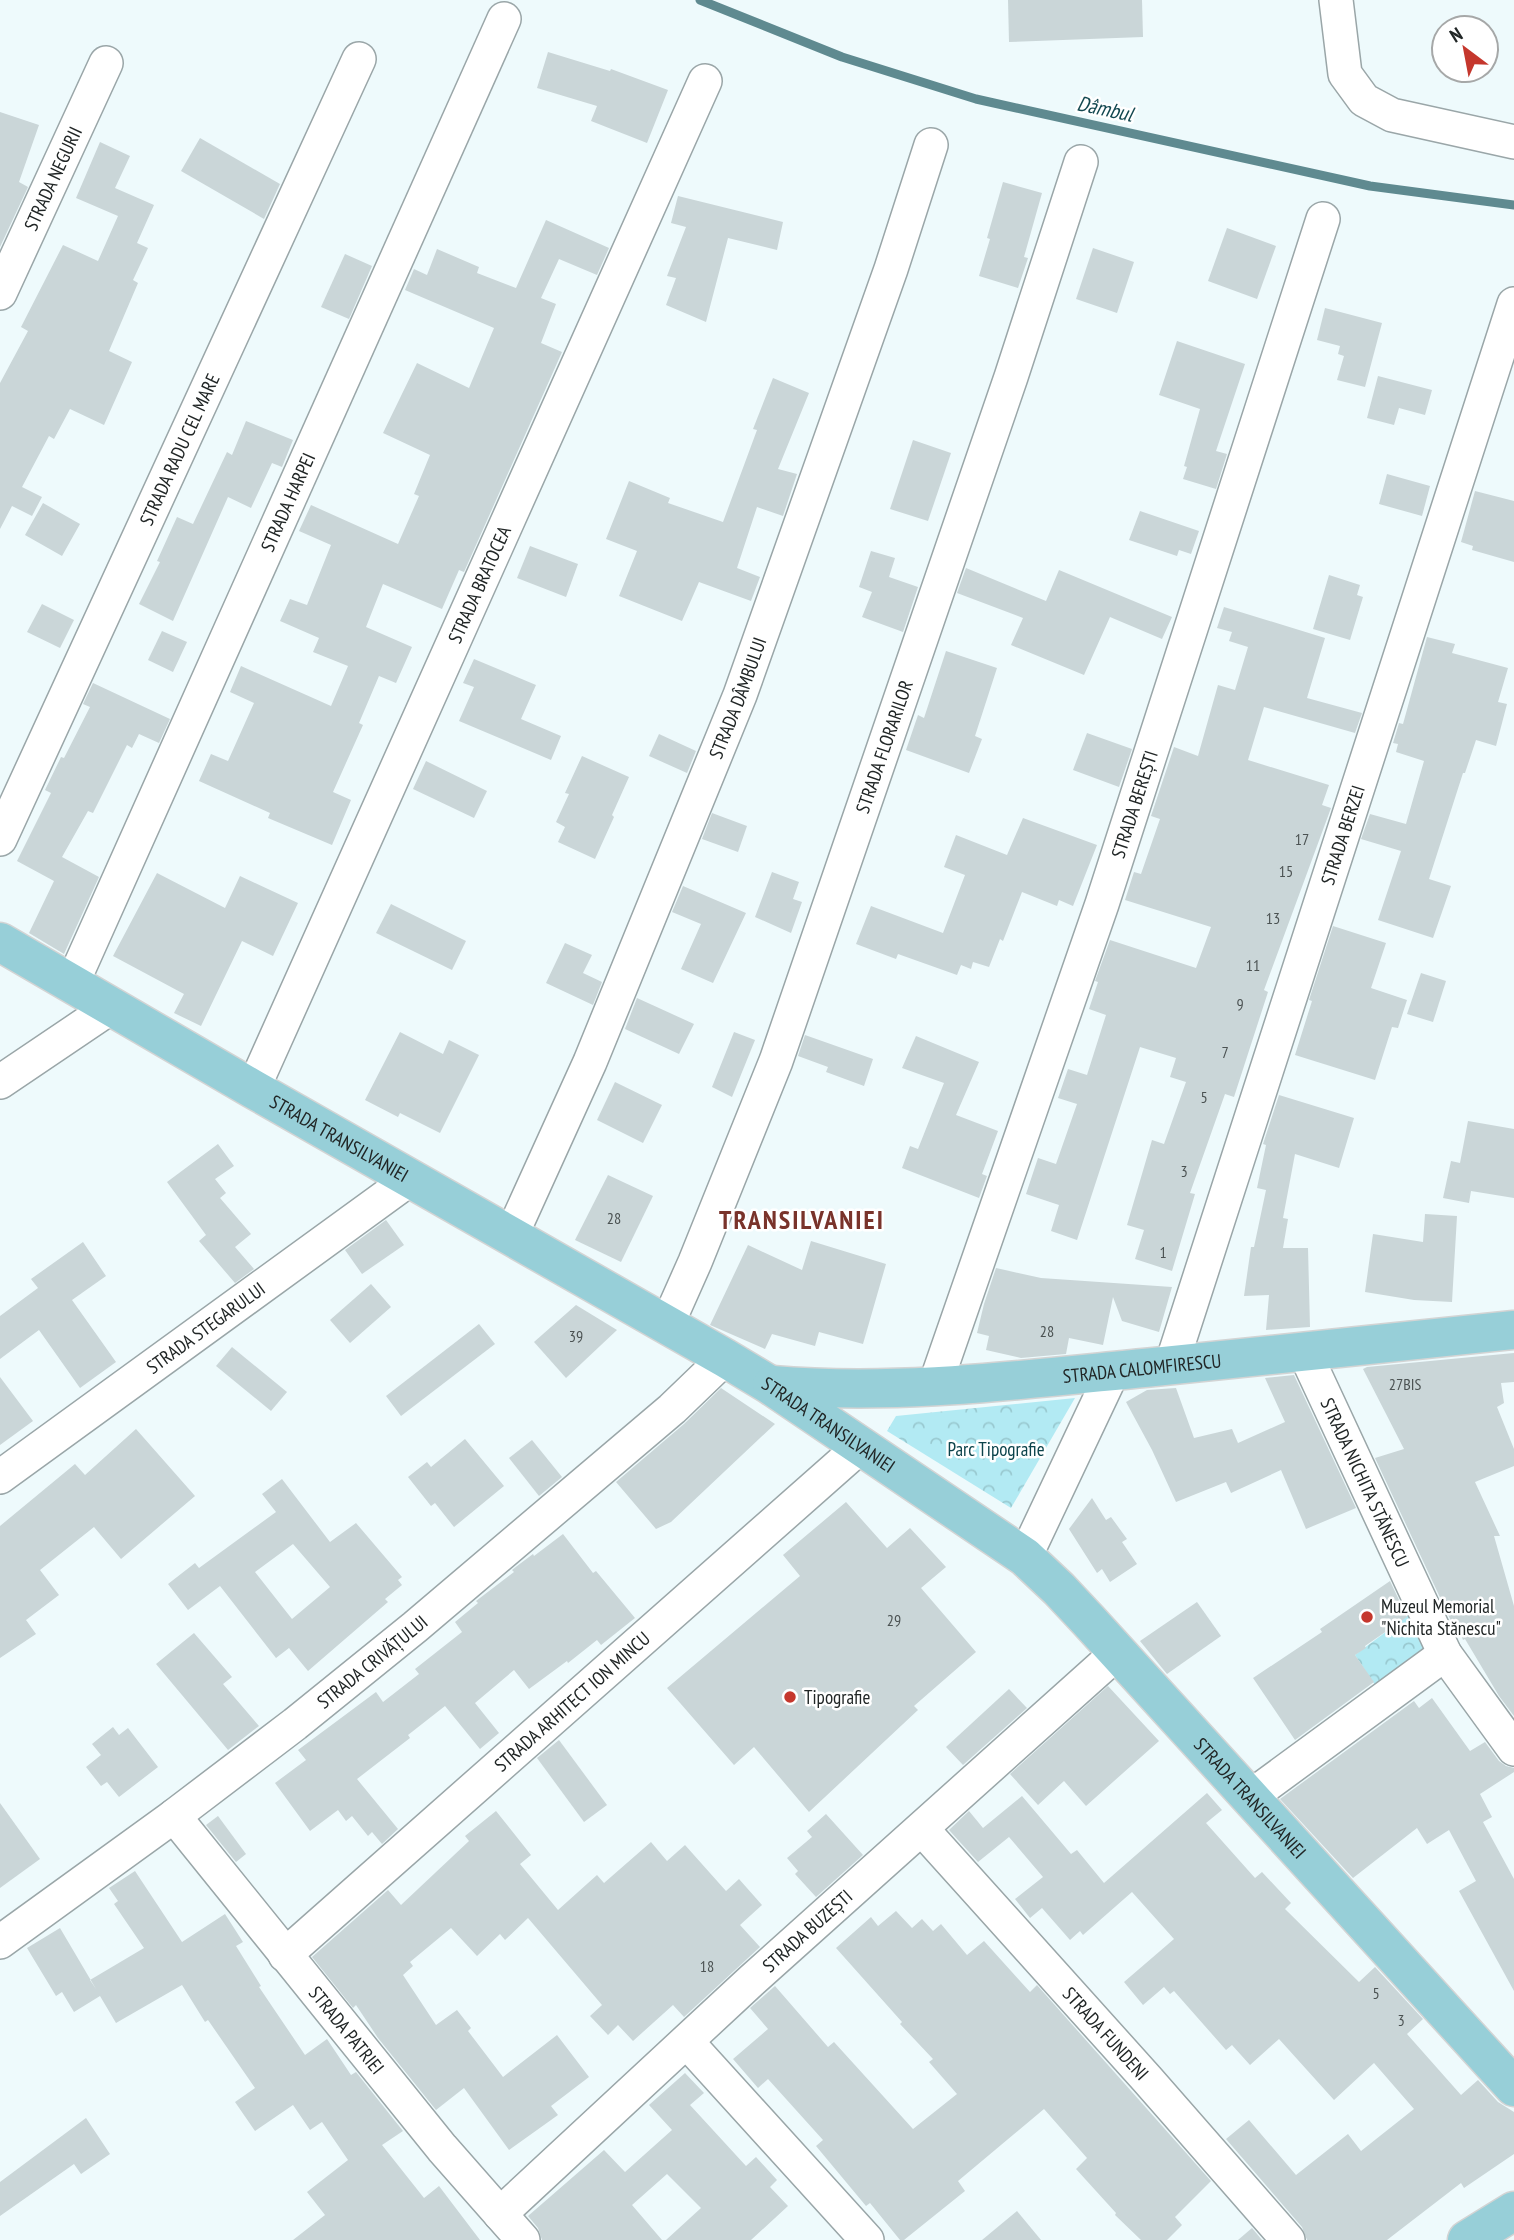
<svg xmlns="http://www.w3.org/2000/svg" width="1514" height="2240" font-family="'PT Sans Narrow',sans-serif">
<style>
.forest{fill:url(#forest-crowns)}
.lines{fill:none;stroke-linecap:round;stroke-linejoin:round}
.stream{stroke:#5f8a90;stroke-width:9}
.building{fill:#cad6d8;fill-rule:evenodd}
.minor-casing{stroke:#9aa6a8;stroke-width:36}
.major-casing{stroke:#d3d4d4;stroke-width:41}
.minor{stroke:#fff;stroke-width:33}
.major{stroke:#97cfd8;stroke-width:38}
.poi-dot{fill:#c5372d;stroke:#fff;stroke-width:2.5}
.labels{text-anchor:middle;stroke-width:5;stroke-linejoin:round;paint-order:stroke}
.number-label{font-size:16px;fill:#4b5252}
.street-label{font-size:19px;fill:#212626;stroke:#fff}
.park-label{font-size:19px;fill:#0c434b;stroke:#fff}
.poi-label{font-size:19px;fill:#212626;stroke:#fff;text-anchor:start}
.water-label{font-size:21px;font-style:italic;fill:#134850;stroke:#fff}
.district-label{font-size:26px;font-weight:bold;letter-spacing:2px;fill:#79332b;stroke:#fff}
</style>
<defs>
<pattern id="forest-crowns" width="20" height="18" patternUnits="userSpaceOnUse" patternTransform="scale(1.75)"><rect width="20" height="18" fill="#b2eaf3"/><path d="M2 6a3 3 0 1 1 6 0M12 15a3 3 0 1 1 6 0" fill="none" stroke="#99c9d0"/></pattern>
</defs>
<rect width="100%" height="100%" fill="#eefafc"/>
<g class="forest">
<polygon points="1075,1398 1011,1508 887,1431 896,1416"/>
<polygon points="1411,1613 1426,1648 1377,1688 1355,1655"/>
</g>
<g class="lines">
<polyline class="stream" points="700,0 842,57 976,99 1370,186 1514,205"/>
</g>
<g class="building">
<polygon points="1008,0 1142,0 1143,37 1009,42"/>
<polygon points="548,52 610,71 611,69 668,90 647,143 591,121 597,106 537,88"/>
<polygon points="0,112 39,125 19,182 28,187 0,247"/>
<polygon points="200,138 280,184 264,219 181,171"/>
<polygon points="100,142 130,156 115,188 154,205 137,243 148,248 133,280 138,283 109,351 132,362 104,425 70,409 54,439 49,436 22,487 42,497 32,516 12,506 0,529 0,383 28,331 21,327 63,245 98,261 118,216 76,198"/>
<polygon points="1003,182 1042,193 1024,257 1028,258 1018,288 979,276 990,239 987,238"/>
<polygon points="678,196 783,222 777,250 728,238 706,322 666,305 676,278 667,276 686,227 671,223"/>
<polygon points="546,220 609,248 597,275 559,259 541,298 556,304 541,343 562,352 464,572 459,570 442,609 383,584 366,627 412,647 396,683 379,676 359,723 363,725 333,792 351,800 332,845 268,818 270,813 199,781 211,754 228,761 254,703 230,692 241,666 331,706 348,666 313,652 319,638 280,621 290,599 307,605 331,545 299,531 311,505 398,544 419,496 414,494 430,455 383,433 417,363 469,388 494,328 405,290 414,269 427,275 437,249 479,267 477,273 516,288"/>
<polygon points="1227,228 1276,246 1257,299 1208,281"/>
<polygon points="1093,248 1134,262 1117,313 1076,299"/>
<polygon points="345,254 372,266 349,319 321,307"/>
<polygon points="1325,308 1382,323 1365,387 1337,380 1344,356 1338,354 1340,346 1317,340"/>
<polygon points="1177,341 1245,364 1216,451 1227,454 1216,489 1183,479 1187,467 1184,466 1200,409 1159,395"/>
<polygon points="1378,376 1432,390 1425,415 1399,408 1394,425 1367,418"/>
<polygon points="773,378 809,393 778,469 797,474 783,516 757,507 737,568 760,577 751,601 699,582 682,621 619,596 637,551 606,539 629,481 670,498 668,503 723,522 757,430 753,429"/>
<polygon points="246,421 293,440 282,467 272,463 251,508 228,497 173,621 139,604 160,562 157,561 177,517 193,524 227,452 232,455"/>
<polygon points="913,440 951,453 928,521 890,509"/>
<polygon points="1387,474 1430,486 1422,516 1379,504"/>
<polygon points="1475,491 1514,501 1514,562 1472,550 1473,546 1461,542"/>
<polygon points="43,503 80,524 62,556 25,535"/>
<polygon points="1140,511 1199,531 1191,554 1179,550 1177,556 1129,540"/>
<polygon points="530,546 578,564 566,597 517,578"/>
<polygon points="871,551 895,558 889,577 918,587 903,632 862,617 872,592 859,587"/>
<polygon points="966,568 1046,601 1059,570 1172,617 1162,639 1110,617 1084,675 1011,645 1023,618 957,593"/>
<polygon points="1329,575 1360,585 1357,595 1363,597 1350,640 1313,629"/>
<polygon points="42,604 74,620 60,648 27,632"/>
<polygon points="1224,607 1325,638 1307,698 1362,713 1355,733 1264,707 1248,760 1329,785 1322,805 1331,808 1264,990 1268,992 1234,1097 1225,1094 1190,1193 1195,1194 1172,1271 1135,1259 1144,1230 1127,1225 1152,1140 1164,1144 1186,1082 1170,1077 1176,1058 1140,1047 1077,1240 1051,1231 1059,1205 1026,1194 1038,1158 1056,1164 1077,1104 1058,1098 1068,1069 1087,1075 1106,1015 1089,1009 1098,982 1095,981 1110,940 1196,968 1211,927 1125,900 1134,872 1141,874 1160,819 1151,816 1174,747 1198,756 1218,685 1235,690 1248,647 1229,641 1232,632 1217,628"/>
<polygon points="162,631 187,642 173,672 148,660"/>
<polygon points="1427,637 1455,644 1452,653 1508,668 1498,702 1507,704 1496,746 1476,740 1465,773 1463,773 1429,879 1451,886 1433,938 1378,920 1401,851 1361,839 1370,814 1406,824 1424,761 1396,752 1398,744 1393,743 1399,723 1403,724"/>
<polygon points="946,651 997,668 975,736 982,739 969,773 906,750 918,715 924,718"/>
<polygon points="474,659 536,685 521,719 561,736 551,760 459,721 474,687 463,683"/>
<polygon points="93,683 170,719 159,743 139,734 132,748 127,745 93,813 88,811 62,857 99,877 64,954 29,933 54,881 17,861 51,793 45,790 61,757 64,758 90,707 83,704"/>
<polygon points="1087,733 1132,749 1119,787 1073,770"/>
<polygon points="659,734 696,751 687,773 649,756"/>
<polygon points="582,756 629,777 612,815 614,817 595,859 558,842 565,827 556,822 569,794 565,793"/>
<polygon points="426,761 487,791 474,818 413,789"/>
<polygon points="712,813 747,826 738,852 702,839"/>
<polygon points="1023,818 1097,845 1073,906 1059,900 1057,906 1022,892 1003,941 1000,939 989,967 973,962 971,969 961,965 957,975 898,954 896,959 856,944 871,906 943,933 965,875 944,867 956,835 1007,855"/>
<polygon points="772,872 799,882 793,899 802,902 791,933 755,917"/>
<polygon points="157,873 225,908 240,876 298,903 273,956 242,941 201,1026 174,1013 184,994 113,956"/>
<polygon points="683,886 746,913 713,983 681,969 701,924 672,912"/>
<polygon points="391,904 466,941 452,970 376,933"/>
<polygon points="1333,926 1386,943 1371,988 1407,1000 1398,1028 1392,1027 1375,1080 1295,1055 1312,1001 1309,1000"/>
<polygon points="565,943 592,955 583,973 602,982 593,1005 546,983"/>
<polygon points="1421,973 1446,981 1433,1022 1407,1014"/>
<polygon points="637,998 694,1024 679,1054 625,1029"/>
<polygon points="400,1032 443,1054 449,1040 479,1055 440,1133 400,1113 398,1117 365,1100"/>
<polygon points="734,1032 755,1040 732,1097 712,1087"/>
<polygon points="805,1035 873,1059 864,1086 826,1072 828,1067 798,1056"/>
<polygon points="916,1036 979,1062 956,1115 998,1131 982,1174 987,1176 979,1198 902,1168 910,1146 918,1149 944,1083 902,1068"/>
<polygon points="615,1082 662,1105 643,1143 597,1120"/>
<polygon points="1279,1095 1354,1118 1339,1168 1295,1154 1283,1218 1288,1219 1283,1248 1308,1248 1310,1327 1266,1330 1269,1295 1244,1296 1251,1247 1254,1247 1266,1190 1257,1188 1266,1145 1263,1144"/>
<polygon points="1468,1121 1514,1129 1514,1198 1471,1191 1469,1203 1443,1198 1451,1161 1460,1163"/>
<polygon points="218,1144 234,1166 215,1179 226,1193 220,1198 251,1234 235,1247 254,1269 235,1283 199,1241 206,1235 167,1182"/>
<polygon points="608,1175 653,1196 621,1262 575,1240"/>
<polygon points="1425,1214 1457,1216 1452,1302 1414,1300 1365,1292 1373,1234 1423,1242"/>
<polygon points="386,1220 404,1245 362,1274 345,1250"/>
<polygon points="811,1241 886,1264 863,1344 819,1332 815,1346 772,1334 765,1349 710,1325 748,1245 802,1270"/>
<polygon points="83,1242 106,1276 72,1300 116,1362 80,1388 39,1330 0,1359 0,1316 38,1288 31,1279"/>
<polygon points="996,1268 1041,1278 1172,1287 1159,1332 1122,1321 1113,1297 1103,1345 1069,1338 1066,1354 1021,1358 986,1350 989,1336 977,1333 984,1304"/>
<polygon points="371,1284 391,1307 350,1343 330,1320"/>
<polygon points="576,1305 617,1330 566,1378 534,1342"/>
<polygon points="479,1324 495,1344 401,1416 386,1396"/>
<polygon points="232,1347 287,1392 271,1411 216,1366"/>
<polygon points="1514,1353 1514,1382 1501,1383 1504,1403 1497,1407 1514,1449 1514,1466 1475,1482 1500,1536 1494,1536 1514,1606 1514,1716 1499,1696 1465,1639 1463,1640 1461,1635 1458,1636 1375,1458 1404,1449 1363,1369 1367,1367"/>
<polygon points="1294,1375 1356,1508 1306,1529 1281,1470 1231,1493 1226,1482 1176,1502 1152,1450 1126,1402 1147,1390 1176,1388 1194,1438 1232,1429 1238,1443 1285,1422 1265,1378"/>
<polygon points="0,1377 33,1421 0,1445"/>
<polygon points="721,1388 775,1424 671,1522 656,1529 616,1482 684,1424"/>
<polygon points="136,1429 195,1496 121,1559 94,1527 40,1570 59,1595 26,1620 36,1634 0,1658 0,1526 75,1464 85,1475"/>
<polygon points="465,1439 504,1486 454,1527 435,1503 431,1506 408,1477 427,1462 431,1467"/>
<polygon points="532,1440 562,1477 539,1496 509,1458"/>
<path d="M282,1479L330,1542L356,1523L402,1577L398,1580L402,1585L385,1599L388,1602L308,1671L289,1648L276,1658L220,1586L188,1610L168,1584L195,1563L199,1568L276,1512L262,1494ZM293,1544L330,1587L292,1619L255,1572Z"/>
<polygon points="1092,1498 1106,1520 1111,1517 1127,1539 1122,1542 1137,1564 1110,1582 1102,1569 1097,1573 1069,1529"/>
<polygon points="846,1502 887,1548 910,1528 946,1567 921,1588 976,1652 914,1706 918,1710 809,1812 754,1747 734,1765 667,1688 800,1576 783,1555"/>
<polygon points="563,1534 593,1573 596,1571 635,1618 601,1645 597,1640 568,1663 567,1661 529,1689 514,1670 475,1703 499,1733 480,1749 445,1706 408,1735 410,1738 357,1779 398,1829 382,1844 372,1832 368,1836 352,1816 346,1821 338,1810 310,1831 275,1783 306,1760 298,1750 376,1692 383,1702 419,1674 415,1669 462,1632 455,1622 478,1603 476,1601 514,1572 512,1570 517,1566 533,1554 534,1556"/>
<polygon points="1390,1581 1407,1617 1365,1646 1366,1648 1355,1655 1374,1682 1295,1740 1253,1678 1322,1632 1320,1629"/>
<polygon points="1197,1602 1221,1636 1167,1674 1140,1641"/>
<polygon points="194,1633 232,1677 223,1684 259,1726 228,1750 156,1664"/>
<polygon points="1108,1686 1159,1741 1086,1806 1064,1781 1038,1805 1010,1774"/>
<polygon points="1009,1689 1027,1708 963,1765 946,1747"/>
<polygon points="1432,1698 1470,1751 1485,1742 1499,1761 1506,1766 1514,1768 1514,1772 1480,1794 1492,1817 1483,1822 1514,1879 1514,1991 1459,1891 1476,1881 1449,1830 1427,1844 1417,1828 1353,1878 1280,1799 1414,1701 1419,1708"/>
<polygon points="113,1727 119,1735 128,1728 158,1767 119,1797 107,1782 101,1786 86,1767 101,1755 92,1744"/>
<polygon points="559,1740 607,1805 584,1822 537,1758"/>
<polygon points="1207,1793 1222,1810 1206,1823 1255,1878 1262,1872 1291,1903 1285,1909 1359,1982 1375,1967 1423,2019 1407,2034 1461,2095 1478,2080 1498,2102 1514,2112 1514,2154 1464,2188 1461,2183 1387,2240 1307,2240 1302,2227 1226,2139 1249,2120 1296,2175 1348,2134 1361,2151 1414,2109 1374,2063 1334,2100 1279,2039 1250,2065 1232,2045 1226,2050 1174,1991 1170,1994 1164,1987 1143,2005 1124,1982 1174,1939 1132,1892 1083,1935 1080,1931 1070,1940 1042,1908 1030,1918 1015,1899 1043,1877 1009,1837 978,1862 949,1830 969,1811 983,1828 1022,1796 1071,1854 1077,1850 1104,1883"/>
<polygon points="0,1803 40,1859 0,1888"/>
<polygon points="496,1811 531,1855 520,1864 558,1910 597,1875 604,1883 651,1842 667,1861 685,1845 726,1891 739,1879 762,1905 740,1925 760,1947 684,2017 673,2005 633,2041 618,2025 608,2035 590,2016 602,2005 528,1918 505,1940 500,1934 477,1956 451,1928 410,1962 413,1966 403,1975 436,2025 457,2010 471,2028 468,2031 503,2077 557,2035 589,2077 551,2106 558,2115 509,2150 464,2088 436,2110 378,2038 356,2005 353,2008 312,1957 388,1890 401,1905 469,1841 465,1836"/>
<polygon points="826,1814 863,1855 816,1897 795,1874 798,1871 787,1858 812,1837 807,1831"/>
<polygon points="218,1816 246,1854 236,1862 206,1825"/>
<polygon points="135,1871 182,1942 225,1914 243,1942 236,1946 261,1986 259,1987 305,2055 327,2039 351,2075 356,2072 403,2131 382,2145 424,2198 439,2186 480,2240 293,2240 325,2215 307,2192 348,2160 322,2122 310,2130 293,2105 255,2131 235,2102 255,2088 208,2020 205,2022 182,1985 116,2023 100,1996 74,2012 62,1992 56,1996 27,1948 60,1928 96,1989 90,1980 144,1948 114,1904 118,1901 109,1888"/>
<polygon points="896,1911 912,1928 922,1919 933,1931 941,1924 967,1955 984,1941 1030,1992 1037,1985 1211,2181 1175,2217 1182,2225 1167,2240 1141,2240 1115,2215 1116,2213 1076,2169 1087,2158 1044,2109 958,2181 965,2191 904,2240 900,2240 870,2203 866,2206 816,2146 823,2140 768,2079 758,2088 733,2059 768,2029 750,2008 775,1986 828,2047 834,2042 913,2129 957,2094 929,2062 933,2059 900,2024 902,2022 836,1948 871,1917 878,1926"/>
<polygon points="685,2073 704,2093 690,2105 746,2166 756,2157 777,2180 770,2187 788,2206 751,2240 666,2240 701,2208 667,2174 632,2205 662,2240 542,2240 538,2228 528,2216 604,2150 625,2172 672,2130 649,2105"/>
<polygon points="86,2118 110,2154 81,2174 74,2164 0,2216 0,2182"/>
<polygon points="1017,2211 1041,2240 982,2240"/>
<polygon points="1252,2228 1262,2240 1238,2240"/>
</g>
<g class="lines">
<defs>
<g id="minor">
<polyline points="1336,0 1345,74 1364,100 1392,115 1514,142"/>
<path id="s1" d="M0,293L106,63"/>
<path id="s2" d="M0,839L359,59"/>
<path id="s3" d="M72,984L504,19"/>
<polyline points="0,1082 111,1007"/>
<path id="s4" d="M253,1089L705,81"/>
<path id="s5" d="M511,1236L590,1062L740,695L891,269L931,145"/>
<path id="s6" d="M667,1325L695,1262L776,1061L1011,377L1081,162"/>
<path id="s7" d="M1304,1351L1445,1654L1514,1749"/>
<path id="s8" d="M1171,1366L1514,304"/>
<path id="s9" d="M935,1385L1102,904L1323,219"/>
<path id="s10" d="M0,1477L410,1179"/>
<polyline points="1025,1557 1113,1371"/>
<polyline points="1250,1797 1445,1654"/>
<path id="s11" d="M174,1816L442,2148L523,2240"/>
<path id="s12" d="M922,1829L1147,2079L1288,2240"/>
<path id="s13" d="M0,1942L174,1816L295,1724L415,1627L672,1409L725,1358"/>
<path id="s14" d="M285,1955L861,1446"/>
<polyline points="687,2042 867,2240"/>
<path id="s15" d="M500,2214L751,1981L1118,1652"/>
</g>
<g id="major">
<path id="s16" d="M0,942L253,1089L725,1358L770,1385L1025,1557L1059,1589L1089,1621L1514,2087"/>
<path id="s17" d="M772,1385C899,1396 1028,1379 1154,1367C1274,1355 1394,1342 1514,1330"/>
<polyline points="1467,2240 1514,2211"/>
</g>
</defs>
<use href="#minor" class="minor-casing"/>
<use href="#major" class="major-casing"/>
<use href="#minor" class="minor"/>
<use href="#major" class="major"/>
</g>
<g class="poi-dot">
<circle cx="1367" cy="1617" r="7"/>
<circle cx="790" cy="1697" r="7"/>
</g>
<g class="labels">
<g class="number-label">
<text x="1302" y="845">17</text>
<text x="1286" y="877">15</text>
<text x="1273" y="924">13</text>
<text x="1253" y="971">11</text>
<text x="1240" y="1010">9</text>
<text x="1225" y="1058">7</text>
<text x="1204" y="1103">5</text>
<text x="1184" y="1177">3</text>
<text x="614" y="1224">28</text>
<text x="1163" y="1258">1</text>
<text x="1047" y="1337">28</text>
<text x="576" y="1342">39</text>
<text x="1405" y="1390">27BIS</text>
<text x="894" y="1626">29</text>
<text x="707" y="1972">18</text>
<text x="1376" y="1999">5</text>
<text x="1401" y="2026">3</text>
</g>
<g class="street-label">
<text dy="7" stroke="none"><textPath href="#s1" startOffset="126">STRADA NEGURII</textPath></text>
<text dy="7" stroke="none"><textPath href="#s2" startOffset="429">STRADA RADU CEL MARE</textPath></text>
<text dy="7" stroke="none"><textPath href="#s3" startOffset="528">STRADA HARPEI</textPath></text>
<text dy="7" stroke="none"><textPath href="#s4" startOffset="553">STRADA BRATOCEA</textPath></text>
<text dy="7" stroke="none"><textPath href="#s5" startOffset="584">STRADA DÂMBULUI</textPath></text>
<text dy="7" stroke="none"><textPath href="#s6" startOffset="618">STRADA FLORARILOR</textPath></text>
<text dy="7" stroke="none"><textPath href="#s9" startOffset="614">STRADA BEREȘTI</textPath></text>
<text dy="7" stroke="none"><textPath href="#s8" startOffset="558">STRADA BERZEI</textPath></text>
<text dy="7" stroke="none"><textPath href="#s16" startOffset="392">STRADA TRANSILVANIEI</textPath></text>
<text dy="7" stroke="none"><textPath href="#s10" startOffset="254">STRADA STEGARULUI</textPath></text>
<text dy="7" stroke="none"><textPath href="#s17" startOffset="371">STRADA CALOMFIRESCU</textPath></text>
<text dy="7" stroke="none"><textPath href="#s16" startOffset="959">STRADA TRANSILVANIEI</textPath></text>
<text dy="7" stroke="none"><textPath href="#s7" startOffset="145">STRADA NICHITA STĂNESCU</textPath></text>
<text dy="7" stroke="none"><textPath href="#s13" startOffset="466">STRADA CRIVĂȚULUI</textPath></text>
<text dy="7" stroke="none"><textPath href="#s14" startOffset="383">STRADA ARHITECT ION MINCU</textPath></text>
<text dy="7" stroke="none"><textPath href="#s16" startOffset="1526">STRADA TRANSILVANIEI</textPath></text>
<text dy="7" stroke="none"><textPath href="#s15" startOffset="418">STRADA BUZEȘTI</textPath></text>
<text dy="7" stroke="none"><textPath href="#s11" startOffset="275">STRADA PATRIEI</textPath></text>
<text dy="7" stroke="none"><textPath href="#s12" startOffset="275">STRADA FUNDENI</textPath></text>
</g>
<g class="park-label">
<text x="996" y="1456">Parc Tipografie</text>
</g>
<g class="poi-label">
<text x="1381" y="1613">Muzeul Memorial<tspan x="1381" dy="22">"Nichita Stănescu"</tspan></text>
<text x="804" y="1704">Tipografie</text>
</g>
<g class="water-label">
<text transform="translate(1105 109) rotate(12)" y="7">Dâmbul</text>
</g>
<g class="district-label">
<text x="802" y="1229">TRANSILVANIEI</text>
</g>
</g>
<g transform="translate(1465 49) rotate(328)"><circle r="33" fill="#ffffff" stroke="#a6a8a8" stroke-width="2"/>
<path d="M0-5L12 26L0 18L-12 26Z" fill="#c5372d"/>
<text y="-10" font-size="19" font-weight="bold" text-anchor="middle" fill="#212626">N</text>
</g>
</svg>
